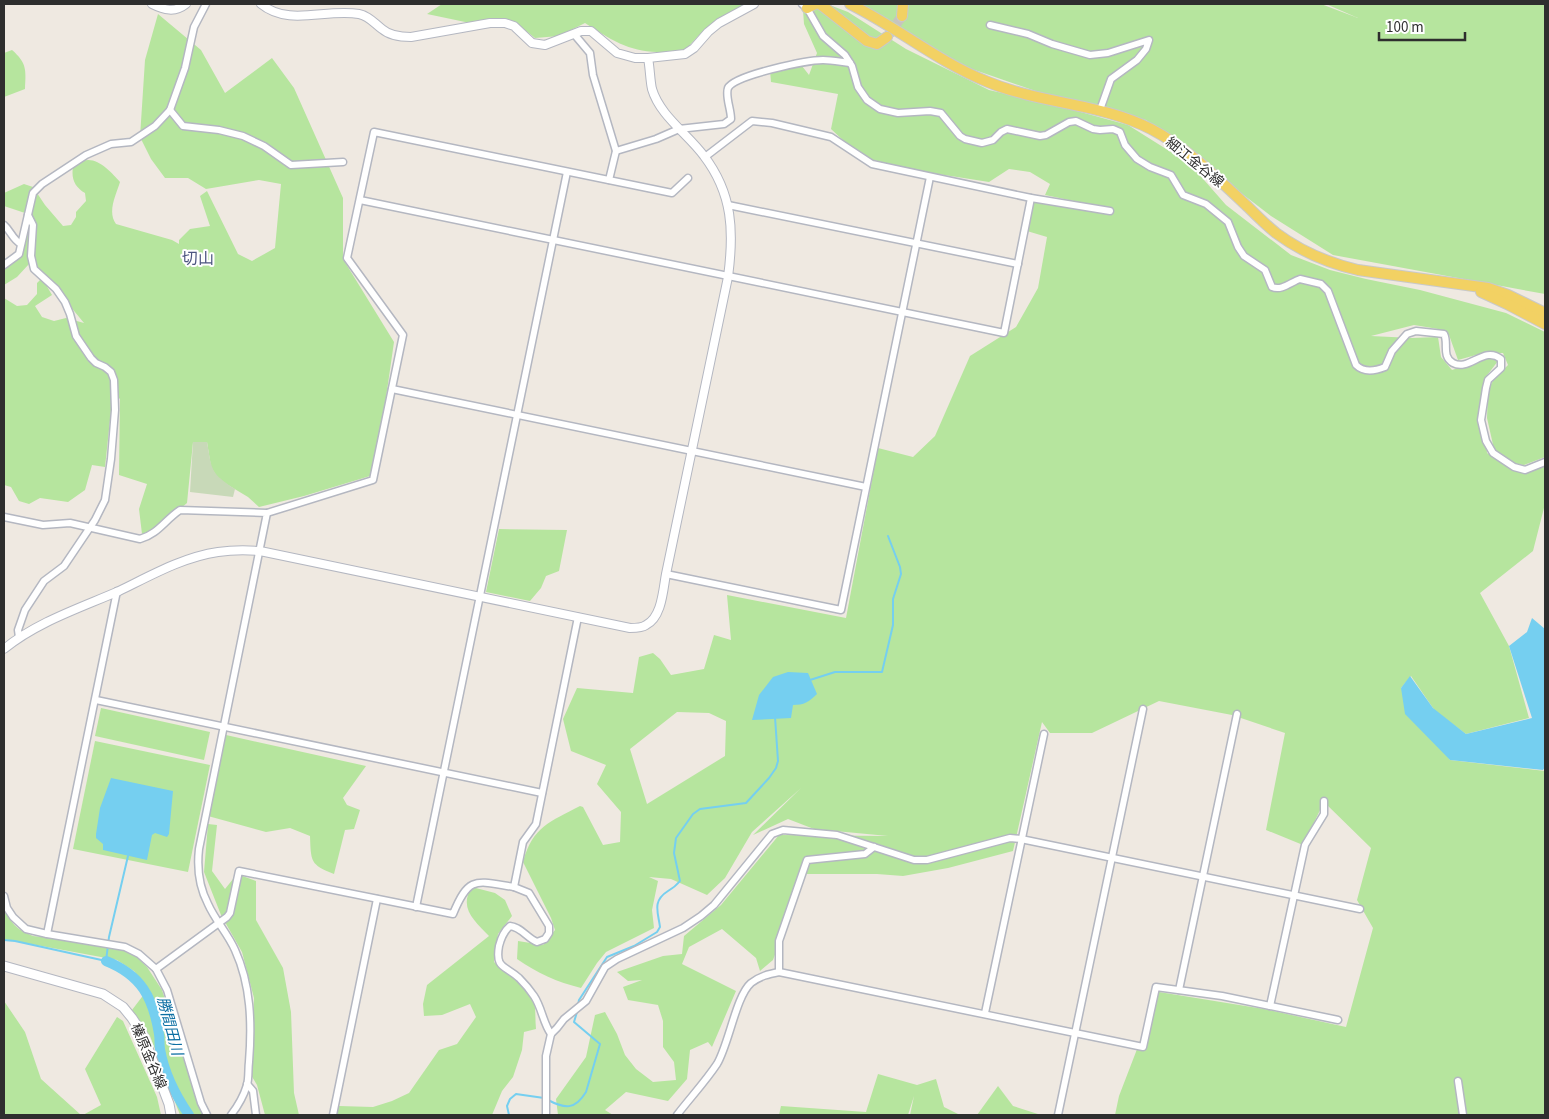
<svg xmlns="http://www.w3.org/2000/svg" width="1549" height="1119" font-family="'Source Sans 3','Noto Sans JP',sans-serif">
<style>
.green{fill:#b6e59e;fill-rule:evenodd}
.cemetery{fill:#c8d9b8}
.water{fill:#75cff0}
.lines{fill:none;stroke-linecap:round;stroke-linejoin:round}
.stream{stroke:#75cff0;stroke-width:2}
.river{stroke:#75cff0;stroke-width:10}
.primary-tunnel{stroke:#c8c4bd;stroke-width:10;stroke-dasharray:10 5;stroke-linecap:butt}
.minor-casing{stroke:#b4b7c1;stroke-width:9}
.tertiary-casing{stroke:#b4b7c1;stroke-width:10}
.secondary-casing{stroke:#b4b7c1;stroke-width:11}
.primary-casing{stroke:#c9c9c9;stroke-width:12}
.minor{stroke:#fff;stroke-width:6}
.tertiary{stroke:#fff;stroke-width:8}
.secondary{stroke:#fff;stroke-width:9}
.primary{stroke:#f2d163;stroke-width:10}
.labels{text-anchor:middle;stroke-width:4;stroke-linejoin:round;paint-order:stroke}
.street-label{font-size:14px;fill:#2e2e2e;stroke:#fff}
.water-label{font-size:15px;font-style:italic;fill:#0d6fa3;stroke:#fff}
.quarter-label{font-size:16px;fill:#4d5680;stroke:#fff}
</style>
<rect width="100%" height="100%" fill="#efe9e1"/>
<g class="green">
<path d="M442,4H747L702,32L684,51C638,55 623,48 585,23L559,36L535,38L516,23L505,19L470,23L427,14Z"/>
<path d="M827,4L848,12L906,49L989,90L1066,108L1128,125L1190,164L1226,205L1291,255L1330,270L1366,279L1420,290L1506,313L1545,332V457L1524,465L1514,464L1494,449L1487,418L1488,390L1494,379L1508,365L1503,353H1483L1458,360L1449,335L1438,329L1414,325L1371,336L1412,338L1438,337L1441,357L1452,370L1488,358L1498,361L1485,378L1483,387L1487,453L1519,472L1545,465V504L1533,551L1480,593L1509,646L1529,718L1466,734L1435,711L1411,676L1401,688L1450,760L1545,771V1115H1115L1119,1096L1159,992L1264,1009L1346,1027L1373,928L1357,900L1371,848L1324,802L1303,845L1266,830L1285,733L1232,715L1159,701L1092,733H1050L1042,722L1013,851L948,868L903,876L877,874H805L773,960L760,971L756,958L722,929L689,947L682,964L736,991L712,1047L708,1042L690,1050L687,1079L668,1101L626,1092L605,1110L613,1115H558L556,1099L586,1057L595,1015L605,1012L617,1034L625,1055L636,1069L653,1082L676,1080L674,1062L663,1047V1021L658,1005L628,1000L623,987L642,980L628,981L617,972L663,956L682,954L684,936L721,905L779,835L888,836L814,829L788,819L753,835L801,788L752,832L725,878L707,895L671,879L649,877L658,881L652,910L654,928L606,952L597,963L581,988C557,982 537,973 517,959L518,941L543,945L555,930L551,918L523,862C533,826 550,822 580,806L583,807L603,845L620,842L621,812L597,784L606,765L571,751L563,719L577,688L633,693L639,657L653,653L660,659L671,675L704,669L714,635L731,640L727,595L846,618L878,448L913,457L935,436L970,356L1016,327L1038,288L1047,237L1027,231L1034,201L1107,208L1045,195L1050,184L1030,172L1009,169L989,182L919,171L861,157L831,129L838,94L771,82L770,70L802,66L809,75L817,53L804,24L803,10ZM677,712L709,713L726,721L725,756L647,804L630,749Z"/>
<polygon points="852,4 1321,4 1358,18 1326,4 1545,4 1545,294 1333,255 1271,216 1146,120 1053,97 969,68"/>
<path d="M158,14L201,50L225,93L272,58L294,88L343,198V259L394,342L378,453L370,476L304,496L259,507L248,497L218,479L211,467L207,442H193L187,503L157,528L142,534L139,509L147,484L119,475L120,399L113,392L105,467L92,465L85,490L68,502L40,498L29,504L19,501L11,487L4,485V298L17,306L27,305L37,294V283L42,278L52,295L35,306L42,317L54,321L66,318L84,323L70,306L65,296L35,270L28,251L29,264L17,277L4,285V269L18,259L25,245L22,240L25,213L4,206V193L24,184L33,187L45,205L63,226L71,225L76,217V212L86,201L85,193C75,187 71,179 73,167C76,165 80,162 83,161C97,156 112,173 120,182C116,195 107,212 116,224L172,240L179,244V240L190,229L210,226L200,196L207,191L238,254L252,261L275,248L281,184L259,180L206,189L188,178H165L151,159L140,137L145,60Z"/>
<path d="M12,50C27,63 26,70 25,89L4,97V53Z"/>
<polygon points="499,529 567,530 559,571 546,576 541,588 530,601 486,592"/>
<polygon points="101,708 210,732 204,760 95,736"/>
<path d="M226,735L366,766L343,798L347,805L360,810L354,829L345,830L334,874C310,865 311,861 310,836L290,828L266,832L208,816Z"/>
<polygon points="95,741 210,765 188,872 73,849"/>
<polygon points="208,824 217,825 212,871 225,889 237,874 256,881 256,920 283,968 291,1012 294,1093 299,1115 265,1115 257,1085 251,1075 254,998 242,952 221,915 204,872"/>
<path d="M472,887L495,893L505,900L512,916L498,934L494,962C505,971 530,987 534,1001C536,1010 535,1020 536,1029L524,1032L522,1050L513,1077L502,1091L492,1115H337L339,1106L373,1107L392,1101L409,1093L439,1050L457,1044L476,1017L470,1004L442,1015L424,1016L423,1004L427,985L489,936C475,921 458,908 472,887Z"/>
<path d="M4,907C12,924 14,928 33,936L86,942L123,950L136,956L147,967L162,990L199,1102L205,1115H180L150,1036L132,1010L148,989L134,971L117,960L4,939Z"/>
<polygon points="4,1001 25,1032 41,1079 81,1115 4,1115"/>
<polygon points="117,1017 123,1021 157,1097 161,1115 83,1115 101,1105 85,1069"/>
<polygon points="878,1074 917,1085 936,1079 944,1107 960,1115 910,1115 914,1096 908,1115 779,1115 781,1106 866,1112"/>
<polygon points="998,1086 1013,1106 1041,1115 977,1115"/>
</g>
<path class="cemetery" d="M193,442H207C212,470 210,473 235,489L233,497L190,492Z"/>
<g class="water">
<polygon points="1532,618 1545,629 1545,767 1543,770 1450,760 1405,714 1401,688 1410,676 1433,708 1466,734 1532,718 1509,646 1527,632"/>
<path d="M788,672L808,673L817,694C809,702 804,705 793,705L791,718L752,720L759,695L773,677Z"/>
<polygon points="111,778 173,791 169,834 167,837 155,833 152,835 147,860 103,850 103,844 96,838 96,834 100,808"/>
</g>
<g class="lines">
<g class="stream">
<polyline points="810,680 835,672 882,672 893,625 893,599 901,574 900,567 888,536"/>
<polyline points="4,940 15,941 106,961 109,937 128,856"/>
<path d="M578,1005L579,1000L607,957L634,946L657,932L660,927C658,912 652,901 668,891C673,888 676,886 680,881L674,853L676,838L693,814L700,809L746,803L769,778L776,768L778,761L775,717"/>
<path d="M548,1100C565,1109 575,1110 586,1092L600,1044L574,1022L577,1012"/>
<polyline points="509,1115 507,1106 510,1099 516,1094 544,1098"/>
</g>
<path class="river" d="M106,961C141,975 153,997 159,1034C160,1039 159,1044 160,1049C164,1072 176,1096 189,1115"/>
<polyline class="primary-tunnel" points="888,36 902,16"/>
<defs>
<g id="minor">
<path d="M802,4L807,8L823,36L845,55L852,66L858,87L867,100L880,109L898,113L930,111L941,113L960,136L965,139L982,143L993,140L1001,132L1007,129L1040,136L1046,135L1069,122L1076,121L1093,129L1100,130L1113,129L1120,132L1125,145L1137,159L1150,167L1171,175L1183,195L1206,204L1228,222L1238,247L1244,256L1265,270L1272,287C1282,291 1291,282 1300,279L1321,284L1328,291L1356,365C1364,373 1375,371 1385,367L1392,351L1407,334L1416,331L1444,334C1449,343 1441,356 1453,363C1469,372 1484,345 1501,359V368L1488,380L1486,388L1481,420L1486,441L1493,453L1514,467L1525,470L1545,462"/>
<polyline points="990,25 1028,34 1052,44 1090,55 1108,53 1149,40 1146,49 1137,60 1111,79 1100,110"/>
<polyline points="574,34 590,53 593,75 616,151 609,180"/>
<polyline points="170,110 183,126 219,130 243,136 264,146 291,165 343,162"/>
<path d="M616,151L656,139L679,129L724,124L731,119C731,109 725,96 728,88C734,75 808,60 823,60C832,60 841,62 850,63"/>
<polyline points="705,157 752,121 772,123 831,137 872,164 1031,198 1110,211"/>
<polyline points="360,200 1004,333 1031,198"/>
<polyline points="728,205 1018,264"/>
<path d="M4,225C11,231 12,239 21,244"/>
<polyline points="4,265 19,254 33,193 42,184 86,155 111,144 131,142 155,126 170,110 185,68 194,27 206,4"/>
<polyline points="392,389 866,487"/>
<polyline points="267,513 373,480 403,335 347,258 374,132 672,193 688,178"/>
<path d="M4,517L43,525L70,523L140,539C158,534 165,520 180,510L267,513L199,849C197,867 199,887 208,904C215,920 228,934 235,950C251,985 252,1024 249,1062C248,1069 249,1078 247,1085C244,1095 238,1106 231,1115"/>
<polyline points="666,574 841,610 930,177"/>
<polyline points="19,637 18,630 25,610 44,581 64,566 95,520 105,500 111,459 115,410 114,380 111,372 105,367 96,363 91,358 76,336 70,314 65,302 56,289 34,269 31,256 33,225 28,215"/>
<polyline points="96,700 542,793"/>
<polyline points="4,896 7,908 13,917 26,929 47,934 125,947 139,954 156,969 167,990 201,1103 207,1115"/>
<polyline points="416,907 567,172"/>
<polyline points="47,934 117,591"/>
<path d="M156,969L227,917L230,913L239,871L453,914C469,875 476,881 514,887"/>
<polyline points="779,972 779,941 807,860 865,854 874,847"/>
<polyline points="1179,990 1237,714"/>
<polyline points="1270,1006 1305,845 1324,814 1324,801"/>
<polyline points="985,1013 1044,734"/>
<path d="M551,1034C543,1023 542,1008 534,996C530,990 524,983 519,978C505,965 495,969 499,946C501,938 504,931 510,926C521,927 527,938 537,942L545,939L549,933V926L529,893L514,887L523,842L536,824L578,617"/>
<polyline points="1458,1081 1463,1115"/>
<polyline points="247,1084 253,1091 256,1115"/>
<polyline points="333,1115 377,899"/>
<polyline points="546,1115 546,1056 551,1034 557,1028 564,1019 586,1001 605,967 617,959 683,928 701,916 714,905 772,834 783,830 837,835 914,860 927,860 1010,838 1021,839 1360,909"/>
<path d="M677,1115C690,1098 705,1082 717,1064C729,1044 736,996 751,983C760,976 769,974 779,972L1143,1047L1156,987L1222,996L1338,1020"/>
<polyline points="1058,1115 1143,709"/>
</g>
<g id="tertiary">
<path d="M152,4C164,10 175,13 186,4"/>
<path d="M261,4C289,27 326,8 359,14C369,16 374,23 382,29C390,36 401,37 411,37L490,23H505L514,26L532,43L545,45L581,31H591L617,53L635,58H648L685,54L694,48L708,32L719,23L754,4"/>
<path d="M4,649C37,622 80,608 119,591C150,576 183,557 218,552C232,550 246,550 260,551L630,628C636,628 642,628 646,625C662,617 663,590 666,574L728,277C734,232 733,194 704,156C688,134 660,116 652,89C650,80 650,68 648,58"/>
</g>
<polyline id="secondary" points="4,966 103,994 123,1007 132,1018 143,1035 169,1104 171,1115"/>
<g id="primary">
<polyline points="820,4 867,41 877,44 887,37"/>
<path d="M850,4C897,27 938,62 988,82C1041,104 1100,103 1151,129C1189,149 1218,179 1248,207C1257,216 1266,225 1276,233C1300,251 1328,263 1358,270L1488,288L1508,295L1545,313"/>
<polyline points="807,8 815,4"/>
<polyline points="902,16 903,4"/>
<polyline points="1481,292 1507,304 1545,324"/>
</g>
</defs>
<use href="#minor" class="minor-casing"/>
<use href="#tertiary" class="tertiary-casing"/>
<use href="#secondary" class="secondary-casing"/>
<use href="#primary" class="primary-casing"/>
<use href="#minor" class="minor"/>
<use href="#tertiary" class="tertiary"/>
<use href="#secondary" class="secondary"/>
<use href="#primary" class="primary"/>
</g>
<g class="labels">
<g class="street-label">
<text transform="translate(1195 162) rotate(39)" y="5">細江金谷線</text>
<text transform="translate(149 1056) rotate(67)" y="5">榛原金谷線</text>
</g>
<g class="water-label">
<text transform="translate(170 1026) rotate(75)" y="5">勝間田川</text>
</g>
<g class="quarter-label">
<text x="198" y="264">切山</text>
</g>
</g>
<rect width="1549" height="1119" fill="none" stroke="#2e2e2e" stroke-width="10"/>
<path d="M1379 32v8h86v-8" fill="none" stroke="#2e2e2e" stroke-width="2.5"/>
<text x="1386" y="32" font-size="15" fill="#2e2e2e" stroke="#ffffff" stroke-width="4" paint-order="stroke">100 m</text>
</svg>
